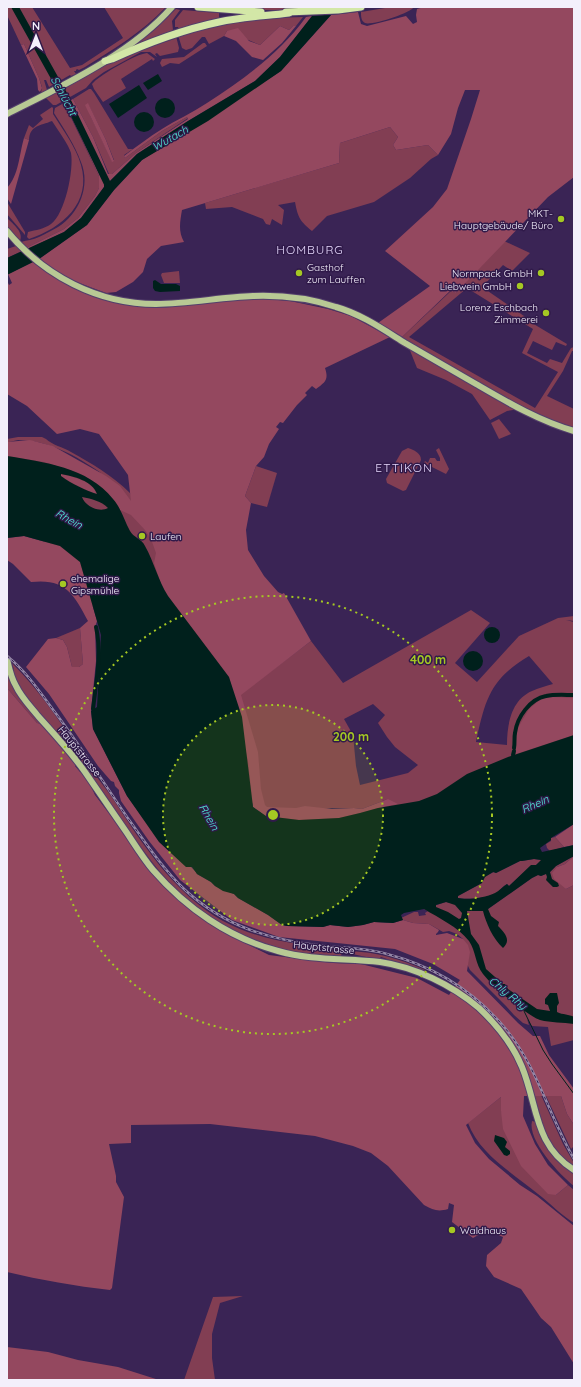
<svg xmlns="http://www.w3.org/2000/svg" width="581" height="1387" font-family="Quicksand,sans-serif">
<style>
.green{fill:#823e53;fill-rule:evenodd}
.forest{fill:#94485f}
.water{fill:#00201c;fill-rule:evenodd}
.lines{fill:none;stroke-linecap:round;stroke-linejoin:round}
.stream{stroke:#00201c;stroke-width:1}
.canal{stroke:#00201c;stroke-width:4}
.river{stroke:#00201c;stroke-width:7}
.major-casing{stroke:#54406c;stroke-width:8}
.highway-casing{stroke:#54406c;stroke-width:9}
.major{stroke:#b8c994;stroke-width:6}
.highway{stroke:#d3e7a7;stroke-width:7}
.rail-casing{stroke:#9487a6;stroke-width:2.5}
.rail{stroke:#301a4a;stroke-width:1;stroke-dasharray:3;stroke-linecap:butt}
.ring{fill:none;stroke:#a5c823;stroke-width:2;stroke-dasharray:2 4}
.poi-dot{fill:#a5c823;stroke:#301a4a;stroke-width:1.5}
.labels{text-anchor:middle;stroke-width:3;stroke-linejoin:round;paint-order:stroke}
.poi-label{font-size:10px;fill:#f3effb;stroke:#301a4a;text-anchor:end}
.street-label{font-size:10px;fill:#f3effb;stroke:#301a4a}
.water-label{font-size:11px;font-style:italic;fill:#4feed8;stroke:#301a4a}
.quarter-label{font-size:12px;letter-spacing:1px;fill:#e3d6fa;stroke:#301a4a}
.centre{fill:#a5c823;stroke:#301a4a;stroke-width:2}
.ring-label{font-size:12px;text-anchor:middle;font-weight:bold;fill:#a5c823;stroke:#301a4a;stroke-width:3;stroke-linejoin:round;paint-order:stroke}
</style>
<rect width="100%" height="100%" fill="#3a2455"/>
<g class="green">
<path d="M7,7H32L70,68L82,65L123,38L104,7H166C142,32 114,49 85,67L79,70L77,69L76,70V71H74L76,74L71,76L70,75L49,87L46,80H44L47,90L41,93L42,87L39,78L24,44L21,45L7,15Z"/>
<polygon points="218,7 300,7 302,9 298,10 262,10"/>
<path d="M385,7H414C411,13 371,26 365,23C361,21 361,16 361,12L385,8Z"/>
<polygon points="176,9 180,10 172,21 173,30 171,29 174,31 124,51 152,32"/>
<polygon points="183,10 219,13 219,19 179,30 178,27 175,27 175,20"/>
<polygon points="303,17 296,26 293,26 289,30 280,26 260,45 227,31 224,36 209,44 205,37 202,37 192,48 186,50 182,48 178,35 222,23 270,18"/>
<polygon points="173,36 176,36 179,48 178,52 160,56 157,53 155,54 157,57 150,52 141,52 104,72 93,80 86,88 56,105 53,105 45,97 58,92 109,63 148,45 150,47 174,39"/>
<polygon points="203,43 205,43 207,46 179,64 170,63 162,67 160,63 162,59 184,57"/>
<path d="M147,53L155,59L153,61L152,59L121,79L126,88L103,102L94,89L92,84L94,82C102,74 136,54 147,53Z"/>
<path d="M89,89H91L94,93L128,149H133L124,155L125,158L162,131L187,117L188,118L136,153L112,174H109L93,137L73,99ZM88,104L106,140L114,160L112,161L90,115Z"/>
<path d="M64,103L99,176V188L95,196L78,218L64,229L26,248L21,242C27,240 33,240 39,237C46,234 52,230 58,227C79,214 91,186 81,162C75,145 64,129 54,113L55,108Z"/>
<path d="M52,107L53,108V114C63,130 76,147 81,165C92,203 62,228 29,239L27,237L28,232C36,230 44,229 51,224C65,214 74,170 71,153C69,145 57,129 52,121C40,126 30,125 29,140L24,138L29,125L33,128L43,119L40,115Z"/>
<path d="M390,127L398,137L393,145L396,150L428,145L438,155L431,159L410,178L374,202L327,216L312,231C300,221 298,218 295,202L278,205L284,210L282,225L272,219L270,225L266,224L263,219L232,207L206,209L205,203L339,163L340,143Z"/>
<polygon points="7,202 25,232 25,235 7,214"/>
<path d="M7,218C13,224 24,232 20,241L7,226Z"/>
<path d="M504,241L530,253L512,271L503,265L482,287L524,316L527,320L567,344L566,346L556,342L552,350L533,341L527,353L547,363L550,359L562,363L571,348L574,347V351H572L563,371L547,396L574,409V429L532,413L401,338L451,291L456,293ZM467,288L533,329L522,353L558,372L535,408L409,337Z"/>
<polygon points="16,246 22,251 7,258 7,249"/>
<polygon points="179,271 180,283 164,283 161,275 162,273"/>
<polygon points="409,348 514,409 513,410 507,411 490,420 472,394 446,380 417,368"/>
<polygon points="499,419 511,434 499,439 491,423"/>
<path d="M18,437H42L46,439C52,445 63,447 71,452C91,463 113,476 130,493L242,693L311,641L343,683L471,610L490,623L455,663L477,682L519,636L558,618L574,616V621L566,620L574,622V773L309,864L186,732L7,491V439ZM18,440C48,440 77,456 101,473L9,442ZM529,656L553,684C546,686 538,688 532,691C511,700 507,725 507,745L476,742C485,700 490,679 529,656ZM373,704L385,715L378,723L387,737L395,747L418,765L408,773L360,785L356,766L353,735L344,719ZM388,799L358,813L324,808H354L362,809Z"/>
<path d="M408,448C414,450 421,453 421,460L406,490L403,491L387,483L386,479L402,451Z"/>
<polygon points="439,448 449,469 446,474 424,463 425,461 428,463 430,458 435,458 437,461 440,461 440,458 436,450"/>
<polygon points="256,466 277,473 267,507 251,503 245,496"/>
<polygon points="80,628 83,664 79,667 72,667 67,647 63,640 56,638"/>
<path d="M12,663C44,695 67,732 91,769C98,779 105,787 111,796C142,843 173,893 223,921C262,942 306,946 349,949V951C376,952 401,959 425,970L426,972L381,957L379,959C366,958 355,953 342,953L341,956L336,958C320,955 303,955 287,951C230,939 180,901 146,854C124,825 106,793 83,765C60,735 24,706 13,671L14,670Z"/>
<polygon points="7,669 42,724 37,723 7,688"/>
<polygon points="555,837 564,847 550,851 547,848 546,844 551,841 551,838"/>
<polygon points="574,856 565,864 557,867 566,889 574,885 574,1040 551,1046 548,1027 532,1026 527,1019 529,1025 523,1023 514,1015 506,1006 470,970 468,966 463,939 457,934 449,931 443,932 429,924 413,923 403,920 401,918 414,912 418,912 419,916 426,915 425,913 428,911 424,909 446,902 488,909 532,878 538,875 541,876 550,872 556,866"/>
<path d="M534,859L542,860L536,865L531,866L509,886L507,884C503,886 500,890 497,893C489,898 466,900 458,898V896L482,883L484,877L494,872L496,873L520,861H522Z"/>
<path d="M528,1066L563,1144L574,1163V1168C539,1143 538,1104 528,1066Z"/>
<polygon points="546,1096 561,1096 567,1114 574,1125 574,1146 571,1149"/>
<path d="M501,1097V1111L556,1195L568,1185L574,1190V1223C561,1215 550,1203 538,1194C513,1173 480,1155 468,1123Z"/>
<path d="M532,1121L536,1122C544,1143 553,1163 574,1173V1186C560,1175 527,1140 532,1121Z"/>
<polygon points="243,1296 220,1303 212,1334 212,1358 215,1380 184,1380 213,1297"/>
</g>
<g class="forest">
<path d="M424,7H574V177L548,197L456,293L450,291L401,338L378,323L430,286L385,251L433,207L447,189L471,119L480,90H465L458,108L451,134L438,155L428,145L396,150L393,145L398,137L390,127L340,143L339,163L182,210C180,222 178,231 184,242L161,246L147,259L143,272L133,282L116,292L106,293L66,278L39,259L87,225L114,190L142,160L281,71L331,15L358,12L361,24L367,26L406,16L413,24L417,22L416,15L417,9Z"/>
<path d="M312,16L280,57L255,81L188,121L137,154L104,187L81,218L64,232L28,249L26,248L64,229L78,218L95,196L99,188V176L65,103L73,99L93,137L108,174H112L136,153L188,119L187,117L162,131L125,158L124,156C136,147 149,137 162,129C176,120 192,113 207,103C244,79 280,53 306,17Z"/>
<polygon points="280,26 289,30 293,26 296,26 282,43 263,60 252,57 236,41 224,36 227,31 238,28 249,41 260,45"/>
<polygon points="24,44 39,78 42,88 40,92 38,90 37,79 21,45"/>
<polygon points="88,103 106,140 114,161 112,162 85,105"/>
<path d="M24,138L29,140L11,204L7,198V188C19,175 19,155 24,138Z"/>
<path d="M33,262C63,286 93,298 131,303L254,298L290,301L328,309L351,316L390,337L325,368C329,380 325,382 316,389L312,386L305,393L307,395L297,405L283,423L280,422L276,427L279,429L269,444L264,457L256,466L245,496L251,503L246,530L248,550L264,576L278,592L282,594L284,593L311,641L241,695L258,752L261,789L265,805L267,807L296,808L305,806L332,809L354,808L362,809L388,799L398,804L378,808L360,813L339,818L299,820L266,816L253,807L248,761L229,677L168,596L161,584L154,563L156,553L151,539L145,530L131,515L120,510L112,498L83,475L76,472L44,462L7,456V442L30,440L53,446L106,476L120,486L131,501L128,475L99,434L80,429L57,434L27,406L7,394V281L9,285L12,283L8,274Z"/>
<path d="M61,474C74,477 93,481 97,495C85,489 72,484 61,476Z"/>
<path d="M24,536L60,546L80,562L97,621L95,627L96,661L91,711L93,729L127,796L146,822L196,872L197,874L211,882L215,886L234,894L238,898L268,915L282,925L287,926L323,927L330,925L348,927L363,925L374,922L393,923L403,920L413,923L429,924L439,930L438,932L436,934V935L447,933L463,939L468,945L470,952L467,971L518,1023L533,1036H540L549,1055L574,1089V1125L567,1114L561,1096H524L523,1116L535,1144L548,1165L568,1185L556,1195L548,1194L521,1166L503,1129L501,1111V1097L466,1125L475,1143L489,1159L520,1185L537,1196L574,1226V1364L551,1327L541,1318L521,1289L494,1277L486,1266L487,1255L501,1243L503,1237L487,1230L473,1238L452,1222L454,1205L449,1203L448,1209C438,1212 433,1210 424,1205L388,1166L371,1153L353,1146L315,1136L210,1124L131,1125V1143L109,1144L116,1176V1182L124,1197L112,1288L110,1290C75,1286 41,1280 7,1272V688L37,723L42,724L76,764L75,766L80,772L85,774L95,795L145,861L206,921L231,936L269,955L333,963L361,964L417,978L449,995L460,980L433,964L395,949L279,937L232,920L180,880L149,841L121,801L119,793V790L115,786L114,782L111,781L98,766L49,694L26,667L48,639L56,638L63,640L67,647L72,667H79L83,664L80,628L88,621C74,594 65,578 31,582L13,564L7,560V538Z"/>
<polygon points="553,697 574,698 574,735 516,754 516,731 529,709 542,698"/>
<polygon points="574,824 574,845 564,847 555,837"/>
<polygon points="574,856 574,885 566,889 554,879 552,873 557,867 565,864"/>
<polygon points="7,1347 48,1352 78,1360 118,1367 159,1380 7,1380"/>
</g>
<g class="water">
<polygon points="331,15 281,71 208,121 142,160 114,190 87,225 39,259 7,275 7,258 64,232 81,218 104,187 104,182 107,179 109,182 137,154 188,121 255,81 280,57 312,16"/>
<polygon points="158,74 162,81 148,90 143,83"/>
<polygon points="139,85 147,98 118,118 109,104"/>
<circle cx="165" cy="108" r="10"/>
<circle cx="144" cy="122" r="10"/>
<polygon points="155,280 161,284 176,284 180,286 180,291 160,292 155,291 153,288 153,281"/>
<path d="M7,456C43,462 88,467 113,499C121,508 124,520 130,531C133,537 142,539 145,546C154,562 158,580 168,596L229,677L242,717L253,807L266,816L299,820L339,818L360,813L378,808L419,801L437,794L467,774L508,757L574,735V824L551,838V840L540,848L542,852L574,845V856L556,866L550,872L552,879L558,883L559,886L557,887H553L546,880L547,877L546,874L541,876L538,875L532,878L488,909L491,916L499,922L498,926C504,932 512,940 503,948C493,939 486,923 483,911H467L471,934L479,945L486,969L503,984H505L508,989L537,1009L550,1011L548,1005L545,1004V999L550,993H557L559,1003L557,1006V1012C563,1015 569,1014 574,1017V1024C563,1022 551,1023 540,1020C526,1015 493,987 483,974C475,964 476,951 469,941C458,927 439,918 424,909L404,913L401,915L403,920L393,923L374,922L363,925L348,927L330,925L323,927L287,926L282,925L268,915L238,898L234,894L223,891L215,886L211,882L197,874L192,867H186L159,842L127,796L93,729L91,711L97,707L101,635L80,562L60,546L24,536L7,538ZM61,474C73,476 93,481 97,494C85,490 72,484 61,476ZM82,497C92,499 101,501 108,508C99,513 85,506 82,497ZM534,859L541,860L536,865H531L509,886L507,884C502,887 499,891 495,893C485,898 467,900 458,898V896L482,883L485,877L493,872L496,873L520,861H522ZM446,902L455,905L462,913L461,918L459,919L448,912L436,907V905Z"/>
<circle cx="492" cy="635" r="8"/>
<circle cx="473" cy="661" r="10"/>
<polygon points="495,1135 504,1138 507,1142 505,1147 510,1151 510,1154 507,1156 504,1155 494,1141"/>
</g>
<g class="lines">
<polyline class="stream" points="524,1011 543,1050 552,1064 574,1094"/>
<g class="canal">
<path d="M93,709C96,683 102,653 96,627"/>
<path d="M514,748C515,743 514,738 515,733C517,717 530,699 546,696C555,694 565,695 574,695"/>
<polyline points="513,755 514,751"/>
</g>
<polyline class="river" points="15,7 68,102 109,187"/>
<defs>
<g id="major">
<path d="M7,114C62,86 131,54 172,7"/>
<path d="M7,231C44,276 98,304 156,304C189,304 221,297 253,296C281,295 309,298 336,307C361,314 384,330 405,343C429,357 452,370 476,384C507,402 539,421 574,431"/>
<path d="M7,659C9,668 11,678 16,686C21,697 30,706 38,716C54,734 71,752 85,772C99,792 113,813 127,833C135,845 143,858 153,870C186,908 229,938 278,951C312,961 345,958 380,962C415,967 452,985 479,1008C496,1024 513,1045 522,1067C538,1106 534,1145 574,1170"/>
</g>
<g id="highway">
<polyline points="198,7 261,12"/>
<polyline points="286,12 338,10 361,7"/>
<path d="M105,61L112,59C147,43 181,30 219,22C242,17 266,16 289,13"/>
</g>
</defs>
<use href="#major" class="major-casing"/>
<use href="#highway" class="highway-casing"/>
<use href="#major" class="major"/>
<use href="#highway" class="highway"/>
<defs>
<path id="rail" d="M7,656C26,671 40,692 54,711C80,745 103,782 127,817C145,842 162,868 184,889C225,927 270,940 324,946C345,948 367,948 387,954C433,966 474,991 505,1028C537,1066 549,1116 574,1159"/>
</defs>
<use href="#rail" class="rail-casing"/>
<use href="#rail" class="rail"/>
</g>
<circle cx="273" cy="815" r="110" fill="#a5c823" fill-opacity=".12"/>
<g class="ring">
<circle cx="273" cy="815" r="110"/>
<circle cx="273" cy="815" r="219"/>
</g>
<g class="poi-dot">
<circle cx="561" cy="219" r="4"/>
<circle cx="299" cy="273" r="4"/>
<circle cx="541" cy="273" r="4"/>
<circle cx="520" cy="286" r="4"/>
<circle cx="546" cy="313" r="4"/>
<circle cx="142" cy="536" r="4"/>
<circle cx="63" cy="584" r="4"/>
<circle cx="452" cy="1230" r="4"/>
</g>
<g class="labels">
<g class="poi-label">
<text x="553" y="217">MKT-<tspan x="553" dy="12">Hauptgebäude/ Büro</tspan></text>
<text x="307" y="271" text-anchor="start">Gasthof<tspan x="307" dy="12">zum Lauffen</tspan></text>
<text x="533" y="277">Normpack GmbH</text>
<text x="512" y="290">Liebwein GmbH</text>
<text x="538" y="311">Lorenz Eschbach<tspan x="538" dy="12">Zimmerei</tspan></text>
<text x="150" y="540" text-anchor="start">Laufen</text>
<text x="71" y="582" text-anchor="start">ehemalige<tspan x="71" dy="12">Gipsmühle</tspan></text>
<text x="460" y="1234" text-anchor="start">Waldhaus</text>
</g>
<g class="street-label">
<text transform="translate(80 751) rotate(51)" y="4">Hauptstrasse</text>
<text transform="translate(324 947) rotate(6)" y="4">Hauptstrasse</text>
</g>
<g class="water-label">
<text transform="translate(64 96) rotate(62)" y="4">Schlücht</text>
<text transform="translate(170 138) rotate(-29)" y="4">Wutach</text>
<text transform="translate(69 519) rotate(29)" y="4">Rhein</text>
<text transform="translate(535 804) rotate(-24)" y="4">Rhein</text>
<text transform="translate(209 817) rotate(60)" y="4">Rhein</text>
<text transform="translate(508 993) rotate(39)" y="4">Chly Rhy</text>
</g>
<g class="quarter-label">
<text x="310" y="254">HOMBURG</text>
<text x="404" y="472">ETTIKON</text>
</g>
</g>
<circle cx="273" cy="815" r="6" class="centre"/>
<g class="ring-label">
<text x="428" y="664">400 m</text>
<text x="351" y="741">200 m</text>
</g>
<rect width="581" height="1387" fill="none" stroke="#f3effb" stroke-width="16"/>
<g transform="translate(36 36)" stroke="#301a4a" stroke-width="3" paint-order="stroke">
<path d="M0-3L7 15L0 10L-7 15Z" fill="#f3effb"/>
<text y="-6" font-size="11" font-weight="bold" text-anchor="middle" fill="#f3effb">N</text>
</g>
</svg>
